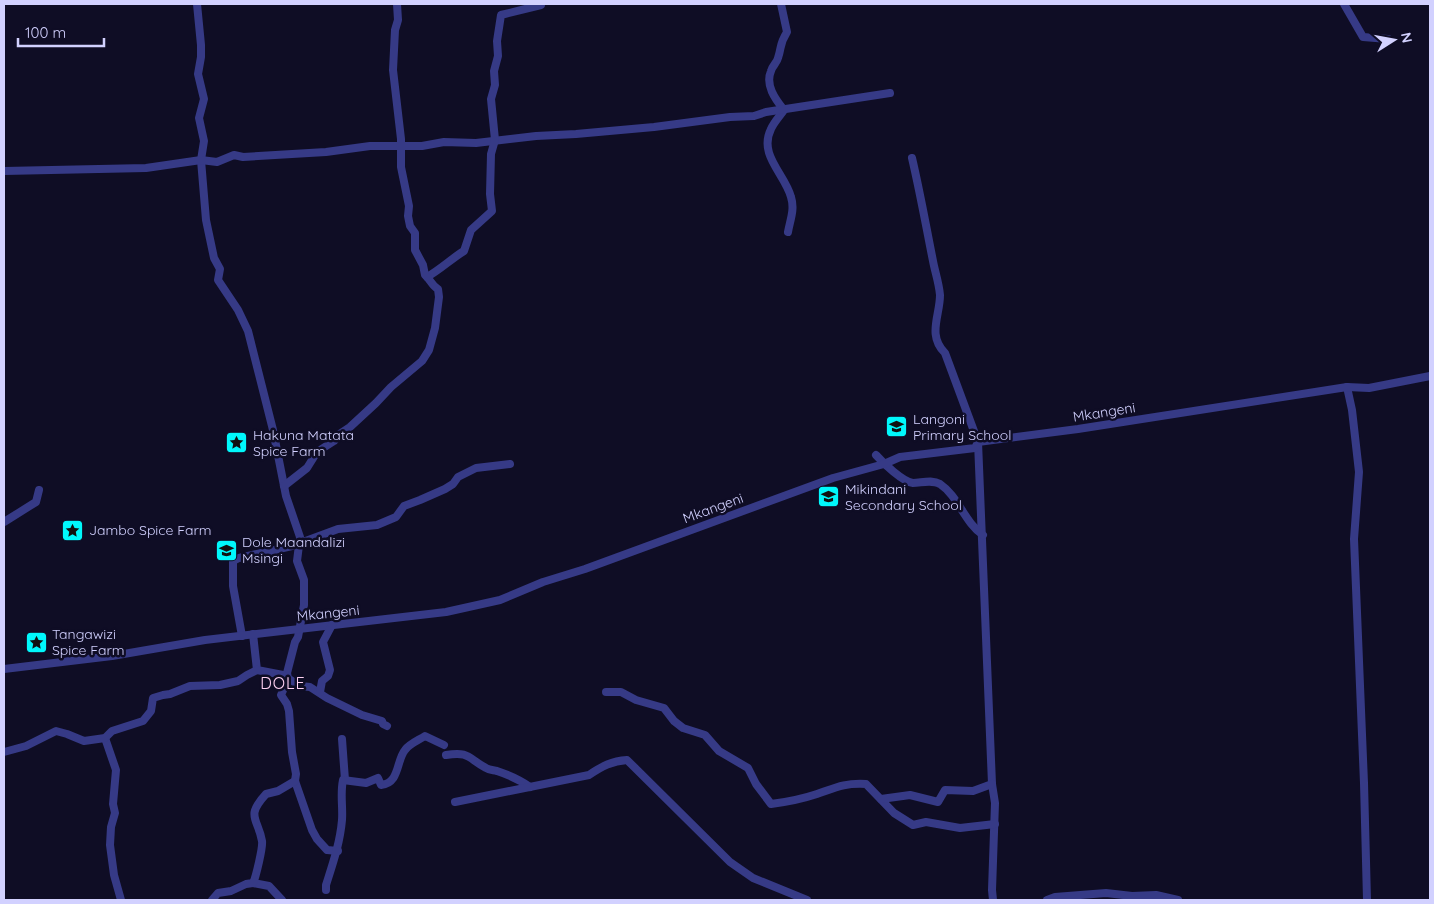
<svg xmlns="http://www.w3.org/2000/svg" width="1434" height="904" font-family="Quicksand,sans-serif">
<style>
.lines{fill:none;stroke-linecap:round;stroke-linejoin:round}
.minor{stroke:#363a86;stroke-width:8}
.labels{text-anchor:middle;stroke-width:5;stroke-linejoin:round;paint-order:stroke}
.street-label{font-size:14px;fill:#d2d1ff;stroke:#0f0d25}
.poi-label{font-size:14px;fill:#d2d1ff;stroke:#0f0d25;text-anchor:start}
.quarter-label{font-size:16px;letter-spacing:1px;fill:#ffd3f3;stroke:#0f0d25}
</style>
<rect width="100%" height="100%" fill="#0f0d25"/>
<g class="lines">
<g class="minor">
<polyline points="197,4 201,45 201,57 198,74 204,99 199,118 204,141 201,160 206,220 214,258 220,269 218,280 238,310 248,331 273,430 286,496 300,537 297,561 304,580 304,605 298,637 295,642 287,673 288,679 281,695 287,704 289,711 292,752 296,774 295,781 312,830 317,839 327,850 338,851"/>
<path d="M781,4L787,32C779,45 782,46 778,58C777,63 772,66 771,71C765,85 775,99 784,110C780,116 774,122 771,129C758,155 785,174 791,197C795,210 790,220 788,232"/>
<polyline points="1344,4 1363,37 1388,39"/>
<path d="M912,158C920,192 926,226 933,261C935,272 939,283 940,295C940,316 927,335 945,353L978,442L992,784L995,803L992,890L993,900"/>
<polyline points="4,171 146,168 201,160 217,162 234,155 243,157 326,152 370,146 422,146 444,142 476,143 536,136 576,134 654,127 730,117 754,116 766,112 890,93"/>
<path d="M427,277C441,269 451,259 464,251L471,230L492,211L490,194L491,154L495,140L491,99L495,85L494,71L498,56L497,41L501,15L541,5V4"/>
<polyline points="1347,387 1352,410 1359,472 1354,539 1364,783 1367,900"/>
<path d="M876,455C883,463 903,482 913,483C921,483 932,479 940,484C958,496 965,523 983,535"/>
<path d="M284,486L307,468L317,452L334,441L341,433L350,427L376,403L391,387L422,361L429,350L435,328L439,297L438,289C432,286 431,280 425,275L423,265L415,250V233L410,226L408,216L409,206L401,167V139L393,70L395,30L398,20L397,4"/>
<polyline points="4,522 36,502 39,490"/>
<polyline points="253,634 257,670 283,675 300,686 310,687 327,698 362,715 382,721 383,724 387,726"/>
<polyline points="242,636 233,586 233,561 239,558 292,546 338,529 377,525 396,517 404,506 420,500 445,489 453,484 458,477 476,468 510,464"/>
<polyline points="4,669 112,656 205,640 446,612 500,600 543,582 585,569 833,478 884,464 900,457 975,448 978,442 1078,429 1347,387 1369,388 1430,376"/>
<polyline points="320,692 322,681 328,676 330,670 323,642 332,625"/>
<path d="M606,692H621L636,700L664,708L674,721L683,728L705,735L719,751L748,768L756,784L771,804C787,802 802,799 817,794C837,787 844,783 866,784L894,813L913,825L926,822L960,828L995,824"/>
<polyline points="105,738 116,770 113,804 115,813 111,827 110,845 114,875 121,900"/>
<polyline points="342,739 345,780"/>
<polyline points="4,752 26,746 56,731 67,734 84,741 105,738 112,731 143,721 151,711 153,698 163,695 170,694 190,686 220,685 238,681 247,675 257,670"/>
<path d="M446,755C469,751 468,758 486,768C489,770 493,770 497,771C509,775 520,780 530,787"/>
<polyline points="881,799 910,795 938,802 945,790 973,791 992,784"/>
<path d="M455,802L589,775C602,766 612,761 627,760L730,862L753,878L807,900"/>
<polyline points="253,883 269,886 282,900"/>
<path d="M326,890V885C333,863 340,843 342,820C343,806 340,794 343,780L366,783L378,778L381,785C400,783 396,761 405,750C409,744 419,740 425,736L444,745"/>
<path d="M212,900L218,893L231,891L246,884L253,883C256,877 263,847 262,841C258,818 245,817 266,794L278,791L295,781"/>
<polyline points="1047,900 1055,897 1106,893 1132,896 1156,895 1178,900"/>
</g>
</g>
<defs>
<symbol id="school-square" viewBox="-11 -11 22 22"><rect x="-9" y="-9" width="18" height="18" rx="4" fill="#00f8fc" stroke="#0f0d25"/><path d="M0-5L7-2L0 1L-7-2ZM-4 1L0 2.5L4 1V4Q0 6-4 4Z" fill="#111"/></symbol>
<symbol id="sight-square" viewBox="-11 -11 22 22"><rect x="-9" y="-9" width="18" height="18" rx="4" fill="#00f8fc" stroke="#0f0d25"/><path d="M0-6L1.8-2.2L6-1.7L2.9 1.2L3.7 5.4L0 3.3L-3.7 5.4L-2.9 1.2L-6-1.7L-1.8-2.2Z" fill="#111"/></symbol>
</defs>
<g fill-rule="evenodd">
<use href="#school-square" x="884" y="414" width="25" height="25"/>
<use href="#sight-square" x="224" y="430" width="25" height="25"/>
<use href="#school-square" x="816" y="484" width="25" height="25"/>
<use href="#sight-square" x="60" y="518" width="25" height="25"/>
<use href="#school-square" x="214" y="538" width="25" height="25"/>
<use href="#sight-square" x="24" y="630" width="25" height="25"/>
</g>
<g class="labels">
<g class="street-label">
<text transform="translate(1104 412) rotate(-9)" y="5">Mkangeni</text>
<text transform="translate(713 508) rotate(-20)" y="5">Mkangeni</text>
<text transform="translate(328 613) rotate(-6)" y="5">Mkangeni</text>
</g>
<g class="poi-label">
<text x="913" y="424">Langoni<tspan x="913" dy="16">Primary School</tspan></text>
<text x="253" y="440">Hakuna Matata<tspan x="253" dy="16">Spice Farm</tspan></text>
<text x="845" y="494">Mikindani<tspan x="845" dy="16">Secondary School</tspan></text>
<text x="89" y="535">Jambo Spice Farm</text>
<text x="242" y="547">Dole Maandalizi<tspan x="242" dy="16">Msingi</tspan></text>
<text x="52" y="639">Tangawizi<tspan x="52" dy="16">Spice Farm</tspan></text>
</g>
<g class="quarter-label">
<text x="283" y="689">DOLE</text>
</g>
</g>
<rect width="1434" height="904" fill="none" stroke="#d2d1ff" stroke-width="10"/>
<g transform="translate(1394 40) rotate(79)" stroke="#0f0d25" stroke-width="4" paint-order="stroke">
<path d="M0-4L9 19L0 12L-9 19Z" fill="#d2d1ff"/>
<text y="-8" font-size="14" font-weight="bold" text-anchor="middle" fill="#d2d1ff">N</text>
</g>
<path d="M18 38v8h86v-8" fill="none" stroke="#d2d1ff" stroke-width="2.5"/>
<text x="25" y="38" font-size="15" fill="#d2d1ff" stroke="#0f0d25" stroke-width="4" paint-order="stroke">100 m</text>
</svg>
